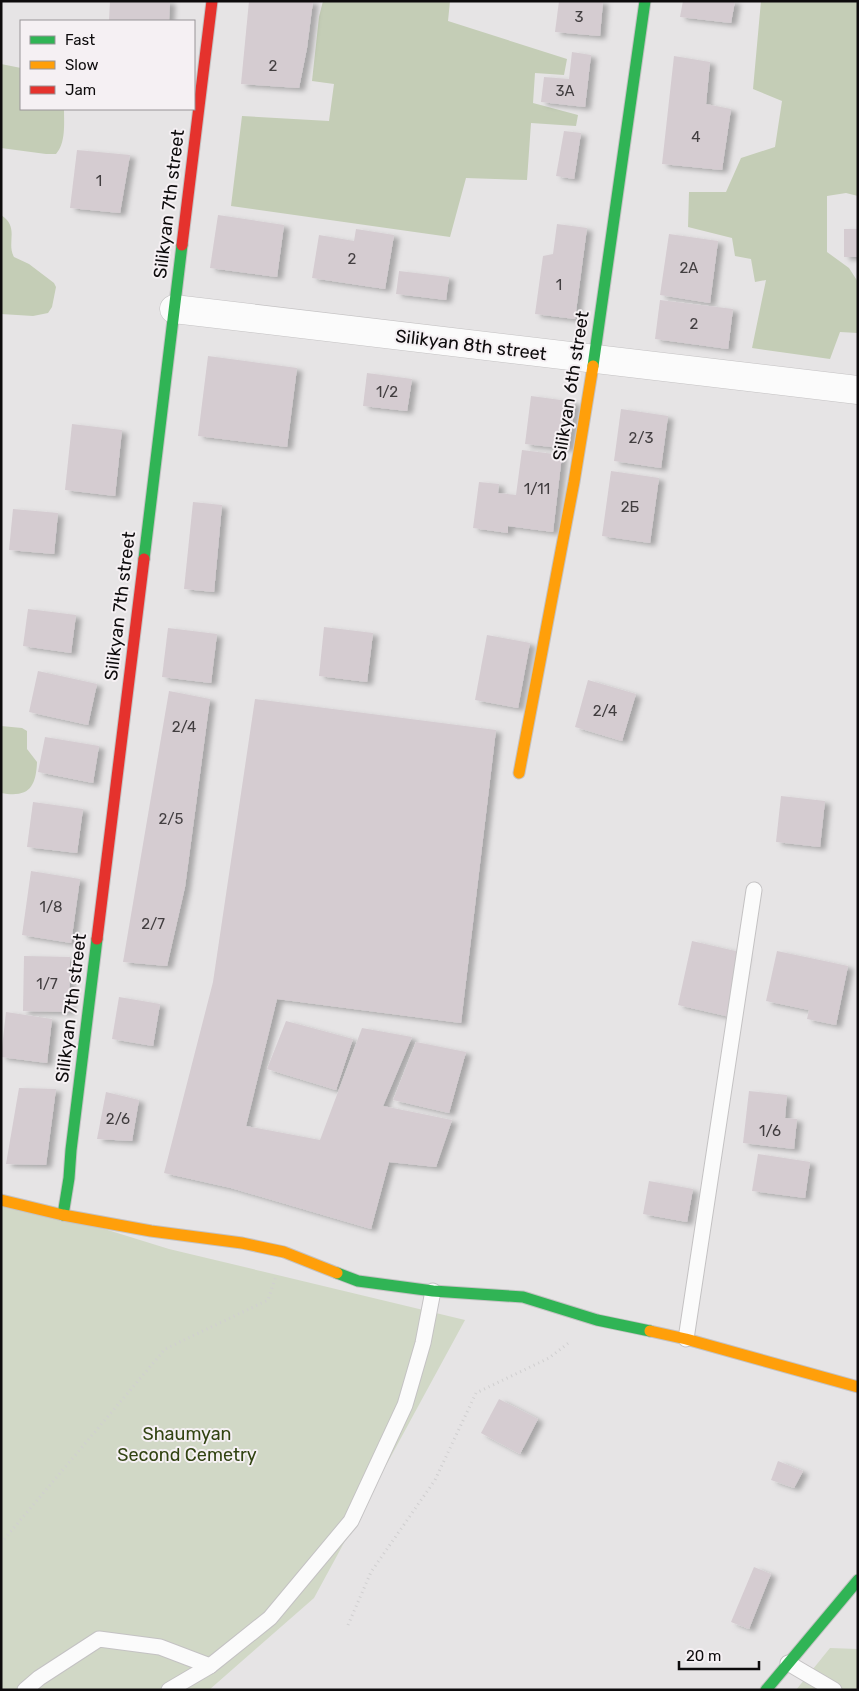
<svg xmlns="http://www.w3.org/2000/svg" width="859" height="1691" font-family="Rubik,sans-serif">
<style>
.green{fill:#d1d8c6}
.forest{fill:#c4cdb6}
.building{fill:#d5ccd1;filter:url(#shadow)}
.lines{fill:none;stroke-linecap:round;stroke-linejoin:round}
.lane-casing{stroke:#c4c2c3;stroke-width:17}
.street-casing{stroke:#c4c2c3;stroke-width:29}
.fast-casing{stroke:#c4c2c3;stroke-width:13}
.slow-casing{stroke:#c4c2c3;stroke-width:13}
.jam-casing{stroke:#c4c2c3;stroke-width:13}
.path{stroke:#d0cfd0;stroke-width:3;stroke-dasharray:1 4;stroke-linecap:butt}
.lane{stroke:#fbfbfb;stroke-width:15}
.street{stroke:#fbfbfb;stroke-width:28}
.fast{stroke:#30b455;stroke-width:11}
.slow{stroke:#ff9f0a;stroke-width:11}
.jam{stroke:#e5322d;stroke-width:11}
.labels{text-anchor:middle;stroke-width:4;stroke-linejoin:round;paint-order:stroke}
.number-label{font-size:15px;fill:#423e40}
.street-label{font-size:18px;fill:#0d0b0c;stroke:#f5f0f3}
.park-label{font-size:18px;fill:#314311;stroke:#f5f0f3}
</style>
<defs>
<filter id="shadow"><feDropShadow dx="5.5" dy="3" stdDeviation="2.5" flood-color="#0004"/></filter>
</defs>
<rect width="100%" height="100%" fill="#e6e4e5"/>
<g class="green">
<polygon points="1,1197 169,1249 465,1320 314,1598 209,1690 1,1690"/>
<polygon points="830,1648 858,1649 858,1690 796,1690"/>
</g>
<g class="forest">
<polygon points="323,1 450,1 448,21 567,59 564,75 535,73 533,103 578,115 576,126 531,123 527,180 466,178 450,237 231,206 242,116 329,121 334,84 312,81 319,17"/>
<polygon points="761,1 858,1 858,196 846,193 827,196 827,252 849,268 858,282 858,333 840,332 830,359 752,348 766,280 755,282 751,259 735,256 732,238 688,227 689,192 726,192 741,158 775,147 782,101 753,89"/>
<path d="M1,64L21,68V109H64C64,123 66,143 56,154H46L1,148Z"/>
<path d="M1,215C20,227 6,243 14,257L29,264L54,283L56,287L52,307L48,313L33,316L1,314Z"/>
<path d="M1,726L22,728L27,731V749L37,762C36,788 28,798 1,793Z"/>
</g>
<g class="building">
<polygon points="110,1 170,1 169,21 109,21"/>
<polygon points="249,1 313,1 307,48 299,88 241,84"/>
<polygon points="559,1 603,1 600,36 555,32"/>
<polygon points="683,1 735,1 731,23 680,17"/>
<polygon points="572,52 591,55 585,107 541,102 544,77 569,79"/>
<polygon points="674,56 710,62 706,104 731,109 722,170 662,164"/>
<polygon points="564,131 581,133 574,179 556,176"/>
<polygon points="77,150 130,155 120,213 70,208"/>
<polygon points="218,215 284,225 277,277 210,268"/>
<polygon points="557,224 587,228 575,319 535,314 543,256 553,254"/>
<polygon points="356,229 394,235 385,289 312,278 319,235 354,241"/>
<rect x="844" y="229" width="14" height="28"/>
<polygon points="669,234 718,241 710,303 660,295"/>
<polygon points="399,271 449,277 446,300 396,294"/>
<polygon points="660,300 733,309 728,349 655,339"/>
<polygon points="208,356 297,368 287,447 198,436"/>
<polygon points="367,373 412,379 407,411 363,406"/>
<polygon points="531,396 575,402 569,449 525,444"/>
<polygon points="621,409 668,416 661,468 614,461"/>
<polygon points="72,424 122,430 115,496 65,490"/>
<polygon points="522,450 562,455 553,532 508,526 508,533 473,528 479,482 499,484 498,493 516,495"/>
<polygon points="611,471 659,478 650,543 602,536"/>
<polygon points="193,502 222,505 214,592 184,589"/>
<polygon points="13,509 58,513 54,554 9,550"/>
<polygon points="28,609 76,615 71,653 23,646"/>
<polygon points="324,627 373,633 367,682 319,676"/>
<polygon points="168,628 217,634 211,683 162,677"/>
<polygon points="487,635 530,643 518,708 475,700"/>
<polygon points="38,671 97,684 88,725 29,712"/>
<polygon points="588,680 636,694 622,741 575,727"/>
<polygon points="169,691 210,699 185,887 167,966 123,962"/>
<polygon points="255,699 496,730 461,1023 277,999 246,1126 320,1140 362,1028 412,1037 383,1106 452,1120 436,1167 389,1162 371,1229 231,1188 164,1173 213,982"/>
<polygon points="45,737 99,746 93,783 38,772"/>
<polygon points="781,796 825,801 820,847 776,842"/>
<polygon points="33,802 83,809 77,853 27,847"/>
<polygon points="31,871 80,879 71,943 22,935"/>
<polygon points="692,941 744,953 730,1017 678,1005"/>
<polygon points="777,951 848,966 836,1025 807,1019 809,1010 766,1001"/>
<polygon points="24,956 70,957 69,1012 23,1011"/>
<polygon points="119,997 160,1004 153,1046 112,1039"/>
<polygon points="6,1012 52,1019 47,1063 1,1057"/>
<polygon points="286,1021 353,1039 336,1090 267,1069"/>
<polygon points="416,1042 466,1052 449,1113 393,1100"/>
<polygon points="19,1088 56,1089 46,1165 6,1164"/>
<polygon points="749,1091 787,1095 785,1118 797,1119 794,1149 743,1143"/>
<polygon points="106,1092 139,1100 132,1141 97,1139"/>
<polygon points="758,1154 810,1162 805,1198 752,1191"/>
<polygon points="649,1181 693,1189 687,1222 643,1214"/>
<polygon points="499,1399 538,1419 520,1454 481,1433"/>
<polygon points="778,1461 803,1471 794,1488 771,1480"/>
<polygon points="754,1567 771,1574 749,1629 731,1622"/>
</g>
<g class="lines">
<defs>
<g id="lane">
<polyline points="686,1339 754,890"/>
<polyline points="788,1663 834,1690"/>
<polyline points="25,1690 39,1678 99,1639 160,1647 210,1666"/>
<polyline points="169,1690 210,1666 270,1618 351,1521 405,1405 423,1343 433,1291"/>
</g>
<polyline id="street" points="174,309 858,390"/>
<g id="fast">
<polyline points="593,366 645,1"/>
<polyline points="144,559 182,245"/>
<polyline points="63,1215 69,1178 71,1150 97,939"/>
<polyline points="337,1273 358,1281 433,1291 523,1297 597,1320 650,1331"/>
<polyline points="766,1690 858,1580"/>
</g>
<g id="slow">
<polyline points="519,773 574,482 593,366"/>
<polyline points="1,1200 63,1215 151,1231 242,1243 284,1252 337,1273"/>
<polyline points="650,1331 686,1339 858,1387"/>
</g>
<g id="jam">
<polyline points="182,245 212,1"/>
<polyline points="97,939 144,559"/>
</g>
</defs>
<use href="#lane" class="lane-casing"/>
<use href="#street" class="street-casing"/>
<use href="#fast" class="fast-casing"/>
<use href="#slow" class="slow-casing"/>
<use href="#jam" class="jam-casing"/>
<g class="path">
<polyline points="1,1543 165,1349 268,1300 276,1276"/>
<polyline points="348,1625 371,1572 435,1480 476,1393 549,1358 571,1341"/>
</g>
<use href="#lane" class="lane"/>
<use href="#street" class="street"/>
<use href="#fast" class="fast"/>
<use href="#slow" class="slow"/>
<use href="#jam" class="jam"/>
</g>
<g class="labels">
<g class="number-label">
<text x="579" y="22">3</text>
<text x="273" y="71">2</text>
<text x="565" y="96">3А</text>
<text x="696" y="142">4</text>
<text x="99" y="186">1</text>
<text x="352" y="264">2</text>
<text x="689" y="273">2А</text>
<text x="559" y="290">1</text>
<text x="694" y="329">2</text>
<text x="387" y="397">1/2</text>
<text x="641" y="443">2/3</text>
<text x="537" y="494">1/11</text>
<text x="630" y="512">2Б</text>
<text x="605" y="716">2/4</text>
<text x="184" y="732">2/4</text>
<text x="171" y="824">2/5</text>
<text x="51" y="912">1/8</text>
<text x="153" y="929">2/7</text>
<text x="47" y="989">1/7</text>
<text x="118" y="1124">2/6</text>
<text x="770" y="1136">1/6</text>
</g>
<g class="street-label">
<text transform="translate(169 204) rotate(-83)" y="6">Silikyan 7th street</text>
<text transform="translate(471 345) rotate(7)" y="6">Silikyan 8th street</text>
<text transform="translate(571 386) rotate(-81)" y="6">Silikyan 6th street</text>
<text transform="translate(120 606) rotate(-83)" y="6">Silikyan 7th street</text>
<text transform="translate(71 1008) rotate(-83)" y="6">Silikyan 7th street</text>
</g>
<g class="park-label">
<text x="187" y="1440">Shaumyan<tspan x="187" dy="21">Second Cemetry</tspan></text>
</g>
</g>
<rect width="859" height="1691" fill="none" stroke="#0d0b0c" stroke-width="5"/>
<rect x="20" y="20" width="175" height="90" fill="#f5f0f3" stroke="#989497"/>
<rect x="30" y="36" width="25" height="8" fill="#30b455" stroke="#989497"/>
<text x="65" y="45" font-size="15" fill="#0d0b0c">Fast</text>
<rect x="30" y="61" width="25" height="8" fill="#ff9f0a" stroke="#989497"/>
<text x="65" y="70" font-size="15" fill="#0d0b0c">Slow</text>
<rect x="30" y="86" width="25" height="8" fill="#e5322d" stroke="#989497"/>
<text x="65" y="95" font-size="15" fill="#0d0b0c">Jam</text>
<path d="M679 1661v8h80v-8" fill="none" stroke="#0d0b0c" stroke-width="2.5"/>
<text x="686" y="1661" font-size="15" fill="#0d0b0c" stroke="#f5f0f3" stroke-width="4" paint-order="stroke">20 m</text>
</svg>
